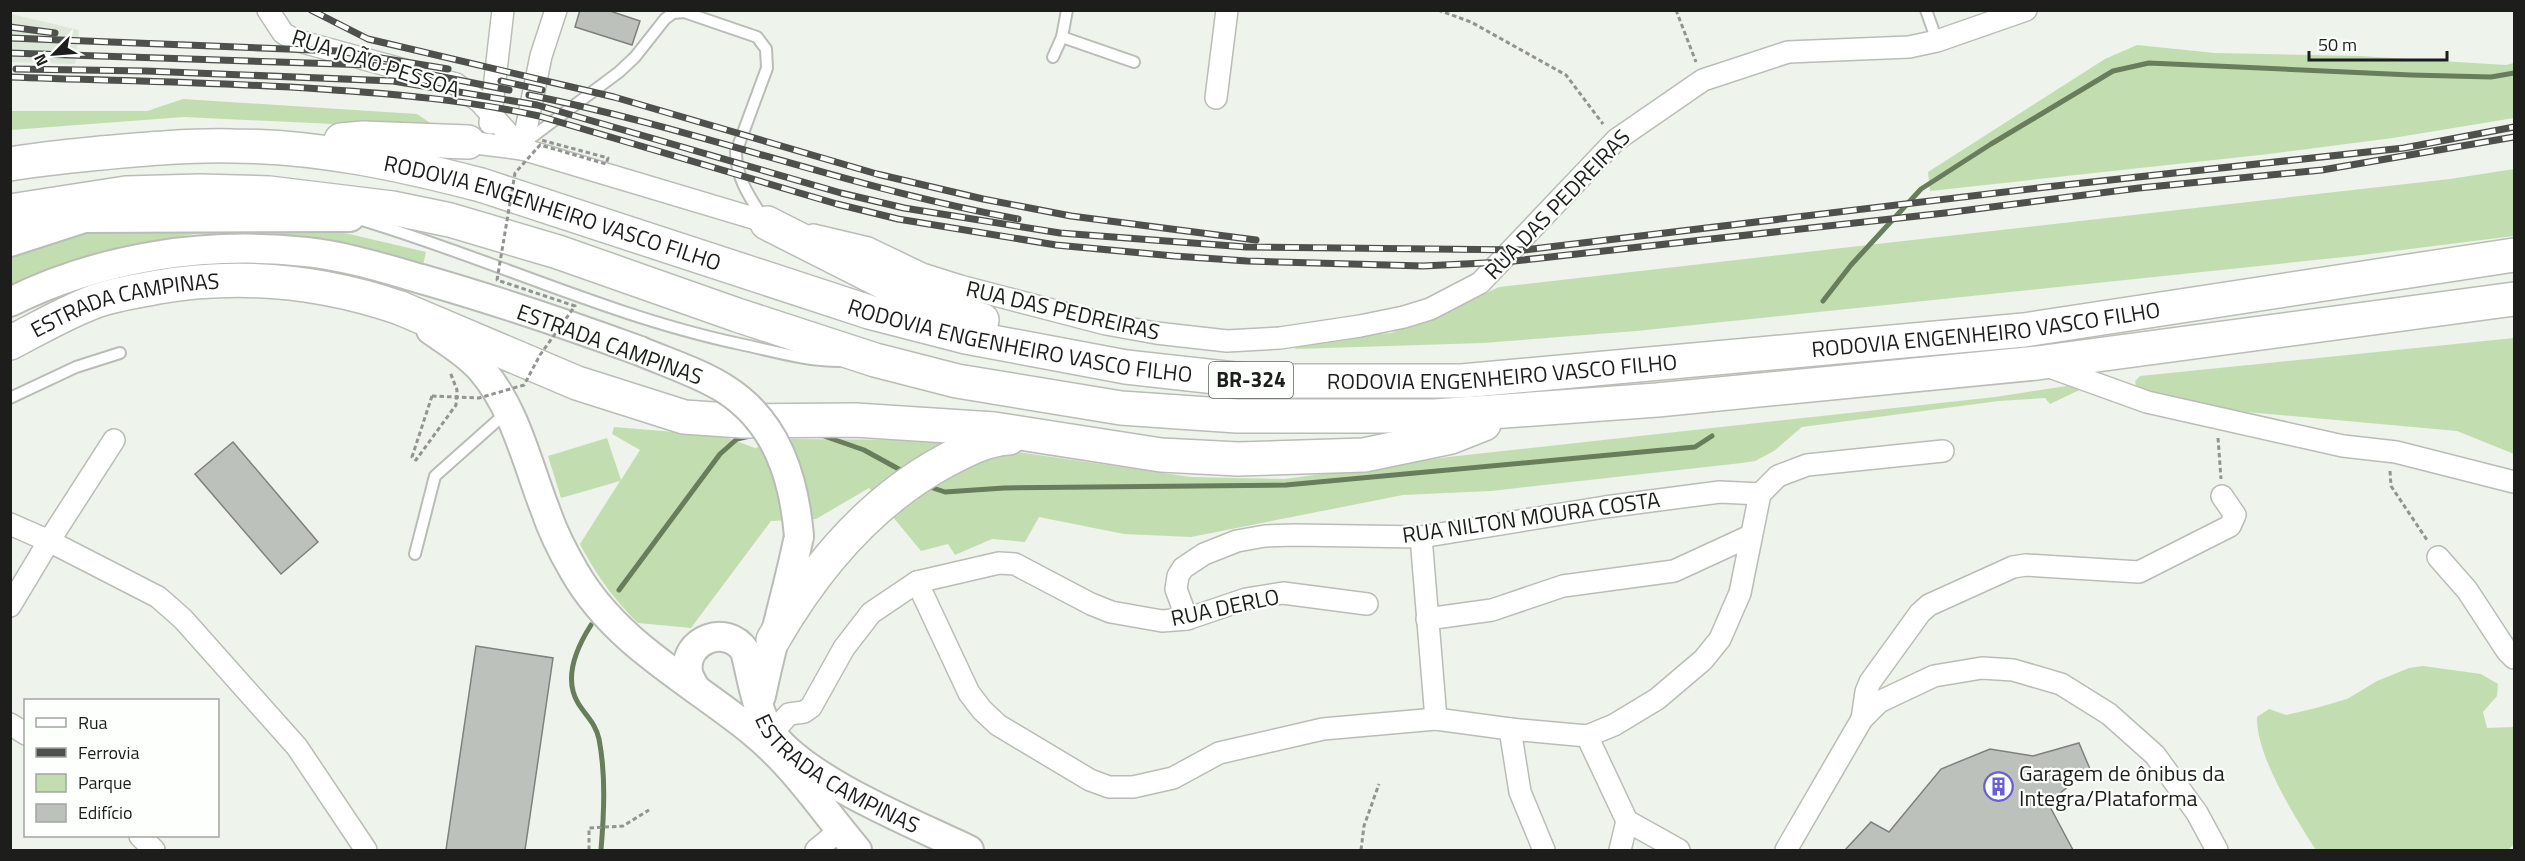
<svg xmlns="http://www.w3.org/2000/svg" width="2525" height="861" font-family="'Titillium Web',sans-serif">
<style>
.built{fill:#dfe7da}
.green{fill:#c2deb1}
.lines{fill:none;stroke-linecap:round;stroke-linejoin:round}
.stream{stroke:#687d5b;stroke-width:5}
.building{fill:#bdc1bb;stroke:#7e817c;stroke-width:1.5}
.service-casing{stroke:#babdb7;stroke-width:14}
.minor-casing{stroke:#babdb7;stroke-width:24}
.secondary-casing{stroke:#babdb7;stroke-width:32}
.primary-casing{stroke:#babdb7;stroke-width:36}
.motorway-casing{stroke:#babdb7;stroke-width:36}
.path{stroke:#919490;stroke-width:3;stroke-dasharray:4.5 3;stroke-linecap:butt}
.service{stroke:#fff;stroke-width:10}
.minor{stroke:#fff;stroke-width:21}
.secondary{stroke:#fff;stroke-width:28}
.primary{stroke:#fff;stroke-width:33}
.motorway{stroke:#fff;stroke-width:33}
.rail-casing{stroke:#4e504c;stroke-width:7}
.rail{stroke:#fdfffc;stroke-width:4.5;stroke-dasharray:14;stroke-linecap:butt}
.secondary-bridge-casing{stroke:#babdb7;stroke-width:32;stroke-linecap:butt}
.path-bridge{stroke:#919490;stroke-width:3;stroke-dasharray:4.5 3;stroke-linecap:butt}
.secondary-bridge{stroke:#fff;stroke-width:28}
.labels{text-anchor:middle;stroke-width:4.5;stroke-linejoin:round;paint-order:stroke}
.shield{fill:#fdfffc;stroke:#60625f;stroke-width:1.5}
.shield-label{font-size:21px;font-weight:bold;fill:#1d1e1c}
.street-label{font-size:22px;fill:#1d1e1c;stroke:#fdfffc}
.poi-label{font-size:22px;fill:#1d1e1c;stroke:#fdfffc;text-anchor:start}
</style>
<rect width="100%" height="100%" fill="#eef3ec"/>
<polygon class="built" points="11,14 79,30 75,64 11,62"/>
<g class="green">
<polygon points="2137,45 2215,53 2360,56 2506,65 2514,63 2514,118 2393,138 2269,154 1930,191 1928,172 2105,59"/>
<polygon points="183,99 417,114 439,129 184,117 11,130 11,111 147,111"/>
<polygon points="2514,169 2514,236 2354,256 1636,331 1483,343 1295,349 1299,340 1391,333 1439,315 1499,287 2450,179"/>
<polygon points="315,226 426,252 423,265 251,235 195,234 131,245 68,263 11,285 11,235 59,227"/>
<polygon points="2514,338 2514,454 2457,431 2225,410 2137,391 2135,381 2140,376"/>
<path d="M2086,383L2088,386L2050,404L2045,398L1999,401L1802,427L1774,451L1755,461L1742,463L1491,491L1403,495L1191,537L1124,534L1039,517L1025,542L992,539L955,555L948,544L921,551L869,488L816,519L771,521L691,628L638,623C612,597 597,576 580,544L620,481L561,498L548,456L607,438L621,480L640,450L612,434L614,427L723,436L755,448L792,439L935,440L1191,477L1285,479L1448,457L1995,397Z"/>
<path d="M2423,666L2481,674L2498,684L2497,696L2483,712L2487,728L2514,727L2513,845L2508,850H2316C2295,817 2256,756 2257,717L2269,709L2286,715L2316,708L2347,699L2377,681L2409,668Z"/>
</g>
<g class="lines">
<g class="stream">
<polyline points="1823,301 1851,265 1921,189 1991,144 2113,71 2149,63 2411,75 2491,77 2514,73"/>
<polyline points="824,436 864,450 906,473"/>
<polyline points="927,486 945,492 1004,488 1286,485 1695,447 1712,436"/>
<polyline points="619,590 720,454 737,439 750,436"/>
<path d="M591,625C577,647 563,678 578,703C586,716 596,724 599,739C606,775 604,814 601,850"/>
</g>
</g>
<g class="building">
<polygon points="580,10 607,10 640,21 632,45 575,27"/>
<polygon points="233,442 318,542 281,574 195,474"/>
<polygon points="476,646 553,658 525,850 446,850"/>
<polygon points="2079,743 2090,769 2048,803 2073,850 1845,850 1871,822 1889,832 1941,769 1990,749 2033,756"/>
</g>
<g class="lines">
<defs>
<g id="service">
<polyline points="1926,10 1937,41"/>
<polyline points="1062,37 1134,62"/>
<polyline points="1053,57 1062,37 1067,10"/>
<path d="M526,144L532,137L619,72L635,57L665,19L673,13L684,12L757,37L766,49L767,68L736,152C736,179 751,199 765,221"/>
<path d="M355,218C485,256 608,316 740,344C773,351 806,361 839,361"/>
<polyline points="10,398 76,367 120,353"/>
<polyline points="415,554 435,476 507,412"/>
</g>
<g id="minor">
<polyline points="268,10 283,33 295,40 456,84 480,102 522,149"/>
<polyline points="1216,98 1227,10"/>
<polyline points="490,123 503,10"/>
<polyline points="468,142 522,149 780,226"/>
<polyline points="522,149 541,56 556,10"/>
<polyline points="813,235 868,248 922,274 960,286 1106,324 1156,333 1227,341 1280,338 1360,326 1404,317 1430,309 1480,283 1616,140 1703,80 1788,52 1909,47 1937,41 2026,10"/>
<polyline points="2047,366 2147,402 2343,446 2396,452 2514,482"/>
<polyline points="10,524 49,541 158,597 183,619 297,747 366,850"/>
<polyline points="1421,537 1436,719"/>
<polyline points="2438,557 2467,590 2507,651 2514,658"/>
<polyline points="917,582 969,693 982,710 998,725 1090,780 1109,787 1133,787 1173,778 1219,753 1323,729 1436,719 1510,729"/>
<polyline points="10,606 49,541 114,440"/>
<polyline points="1187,619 1176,589 1178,576 1183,568 1204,554 1237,541 1265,536 1295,535 1421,537 1605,507 1720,492 1760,494"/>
<polyline points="1427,619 1492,610 1563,586 1674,571 1750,536"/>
<polyline points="1862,719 1866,692 1870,682 1920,613 1929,605 2013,567 2026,565 2139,572 2230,526 2235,515 2222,496"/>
<polyline points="10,724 26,734"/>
<polyline points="772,733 789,714 804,712 811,707 844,648 871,613 917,582 999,563 1015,564 1091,604 1111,612 1162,621 1187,619 1246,599 1283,593 1367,604"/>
<polyline points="1587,736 1627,821 1679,850"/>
<polyline points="140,836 154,850"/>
<polyline points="816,850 840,830"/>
<polyline points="1544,850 1520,792 1510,729 1587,736 1614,725 1657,699 1703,660 1720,639 1740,593 1760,494 1778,476 1807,465 1943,451"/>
<polyline points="1620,850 1627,821"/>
<polyline points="1786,850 1862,719 1879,702 1934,676 1982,668 2013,670 2061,684 2109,714 2155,755 2197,813 2217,850"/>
</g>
<g id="secondary">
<polyline points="83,218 350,217"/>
<polyline points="10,242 100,213"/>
<path d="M10,302C101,257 206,241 306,252C346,256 386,269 425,280C498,301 569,325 640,351"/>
<path d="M431,330C448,342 467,353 481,369C515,408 527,463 545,509C552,530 563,552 574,571C615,643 689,680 752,731C794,765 823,810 857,850"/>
<path id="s1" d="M696,689C693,684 689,678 688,672C683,640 727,623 745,651C752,677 756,712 772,734C809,782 913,823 969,850"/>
<path d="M761,696C772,642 788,590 799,536"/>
</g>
<g id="primary">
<path id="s2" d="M10,343C39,328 66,312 96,301C116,294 138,291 158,287C241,273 321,281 400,308"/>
</g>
<g id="motorway">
<polyline points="341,140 363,138 468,142"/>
<path id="s3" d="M10,164C40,159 71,156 101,153C145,149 189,145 233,146C317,146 400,164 481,185L869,312L966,337L1126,367L1252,381H1462L2024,330L2514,255"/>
<polyline points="10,211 126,193 200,191 269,193 392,208 450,220 558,252 737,315 875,360 957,381 1121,408 1237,416 1435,416 1657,400 2037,363 2514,299"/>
<polyline points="767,223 923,302 982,320"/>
<polyline points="400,308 577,383 684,417 742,421 855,420 994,429 1161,455 1238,459 1364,455 1451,437 1484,424"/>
<path d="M773,640C815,567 869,502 945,461C964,451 986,439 1009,438"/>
</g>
</defs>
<use href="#service" class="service-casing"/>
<use href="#minor" class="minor-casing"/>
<use href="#secondary" class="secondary-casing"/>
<use href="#primary" class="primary-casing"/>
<use href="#motorway" class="motorway-casing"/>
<g class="path">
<polyline points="1438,10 1471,22 1566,75 1603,124"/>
<polyline points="1676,10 1696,62"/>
<polyline points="432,396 412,457 416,460 456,405 457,390 450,372"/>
<polyline points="2218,438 2221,479"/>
<polyline points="2390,471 2391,486 2427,540"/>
<polyline points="589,850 589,828 623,826 649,810"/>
<polyline points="1361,850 1364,826 1379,784"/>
</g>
<use href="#service" class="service"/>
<use href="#minor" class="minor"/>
<use href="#secondary" class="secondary"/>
<use href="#primary" class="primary"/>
<use href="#motorway" class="motorway"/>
<defs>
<g id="rail">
<polyline points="311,10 368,39 614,97 877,174 983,199 1071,216 1256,240"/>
<polyline points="10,27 55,33"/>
<polyline points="10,38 338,51 448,69"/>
<polyline points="10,53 370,65 402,69 509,90"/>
<polyline points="16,69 146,71 393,81 537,105 841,193 904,208 1060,233 1246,247 1524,250 2046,187 2404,148 2514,127"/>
<path d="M10,77C114,81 218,82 321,89C395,94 467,100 539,116L837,204L898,219L1056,245L1174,256L1247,261L1423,266L1505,262L1945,213L2139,188L2322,170L2514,137"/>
<polyline points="501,81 542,90"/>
<path d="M529,95C694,128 852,189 1018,219"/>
</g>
</defs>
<use href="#rail" class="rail-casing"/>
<use href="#rail" class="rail"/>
<defs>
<path id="secondary-bridge" d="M640,351C668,363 700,373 725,389C777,422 794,478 799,536"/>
</defs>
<use href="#secondary-bridge" class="secondary-bridge-casing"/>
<polyline class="path-bridge" points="432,396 479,398 524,385 540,355 575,306 497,280 515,173 540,145 606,164 608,158 541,140"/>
<use href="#secondary-bridge" class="secondary-bridge"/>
</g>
<defs>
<symbol id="building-ring" viewBox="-11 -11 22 22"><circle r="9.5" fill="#fdfffc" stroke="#6a5dd7" stroke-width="1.5"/><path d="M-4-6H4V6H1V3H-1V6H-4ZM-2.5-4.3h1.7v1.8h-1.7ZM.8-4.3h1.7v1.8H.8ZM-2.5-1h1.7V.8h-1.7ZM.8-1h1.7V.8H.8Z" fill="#6a5dd7"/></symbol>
</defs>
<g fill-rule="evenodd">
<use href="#building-ring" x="1982" y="770" width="33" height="33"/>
</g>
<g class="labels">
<rect class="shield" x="1209" y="362" width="84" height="36" rx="4.5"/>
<g class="shield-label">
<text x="1251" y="387">BR-324</text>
</g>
<g class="street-label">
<text transform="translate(376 63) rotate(18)" y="8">RUA JOÃO PESSOA</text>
<text transform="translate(1557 204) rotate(-46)" y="8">RUA DAS PEDREIRAS</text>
<text dy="8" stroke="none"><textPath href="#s3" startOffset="552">RODOVIA ENGENHEIRO VASCO FILHO</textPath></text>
<text dy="8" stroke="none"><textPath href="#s2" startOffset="123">ESTRADA CAMPINAS</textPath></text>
<text transform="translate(1063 310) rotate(13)" y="8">RUA DAS PEDREIRAS</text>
<text dy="8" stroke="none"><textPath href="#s3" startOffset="2010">RODOVIA ENGENHEIRO VASCO FILHO</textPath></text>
<text dy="8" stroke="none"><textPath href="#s3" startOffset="1038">RODOVIA ENGENHEIRO VASCO FILHO</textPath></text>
<text transform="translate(610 344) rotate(20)" y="8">ESTRADA CAMPINAS</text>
<text dy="8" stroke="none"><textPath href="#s3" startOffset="1524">RODOVIA ENGENHEIRO VASCO FILHO</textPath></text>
<text transform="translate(1531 517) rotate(-8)" y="8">RUA NILTON MOURA COSTA</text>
<text transform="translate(1225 607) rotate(-12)" y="8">RUA DERLO</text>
<text dy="8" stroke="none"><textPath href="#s1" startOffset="267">ESTRADA CAMPINAS</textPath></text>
</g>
<g class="poi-label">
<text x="2019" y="781">Garagem de ônibus da<tspan x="2019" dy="25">Integra/Plataforma</tspan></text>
</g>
</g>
<rect width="2525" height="861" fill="none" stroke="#1d1e1c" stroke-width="24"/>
<rect x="24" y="699" width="195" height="138" fill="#fdfffc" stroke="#a3a5a2" stroke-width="1.5"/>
<rect x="36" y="718" width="30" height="9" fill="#ffffff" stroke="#a3a5a2" stroke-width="1.5"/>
<text x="78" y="729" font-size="18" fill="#1d1e1c">Rua</text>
<rect x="36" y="748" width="30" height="9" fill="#4e504c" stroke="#a3a5a2" stroke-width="1.5"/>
<text x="78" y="759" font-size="18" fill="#1d1e1c">Ferrovia</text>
<rect x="36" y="774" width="30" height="18" fill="#c2deb1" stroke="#a3a5a2" stroke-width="1.5"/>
<text x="78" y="789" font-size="18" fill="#1d1e1c">Parque</text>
<rect x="36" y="804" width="30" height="18" fill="#bdc1bb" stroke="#a3a5a2" stroke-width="1.5"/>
<text x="78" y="819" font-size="18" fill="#1d1e1c">Edifício</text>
<g transform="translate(54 54) rotate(245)" stroke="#fdfffc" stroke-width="4.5" paint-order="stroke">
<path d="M0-4.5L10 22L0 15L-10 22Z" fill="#1d1e1c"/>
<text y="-9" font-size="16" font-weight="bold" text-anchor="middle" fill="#1d1e1c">N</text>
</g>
<path d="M2309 51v9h138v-9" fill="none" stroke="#1d1e1c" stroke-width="3"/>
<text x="2318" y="51" font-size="18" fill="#1d1e1c" stroke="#fdfffc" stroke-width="4.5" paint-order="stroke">50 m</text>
</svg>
